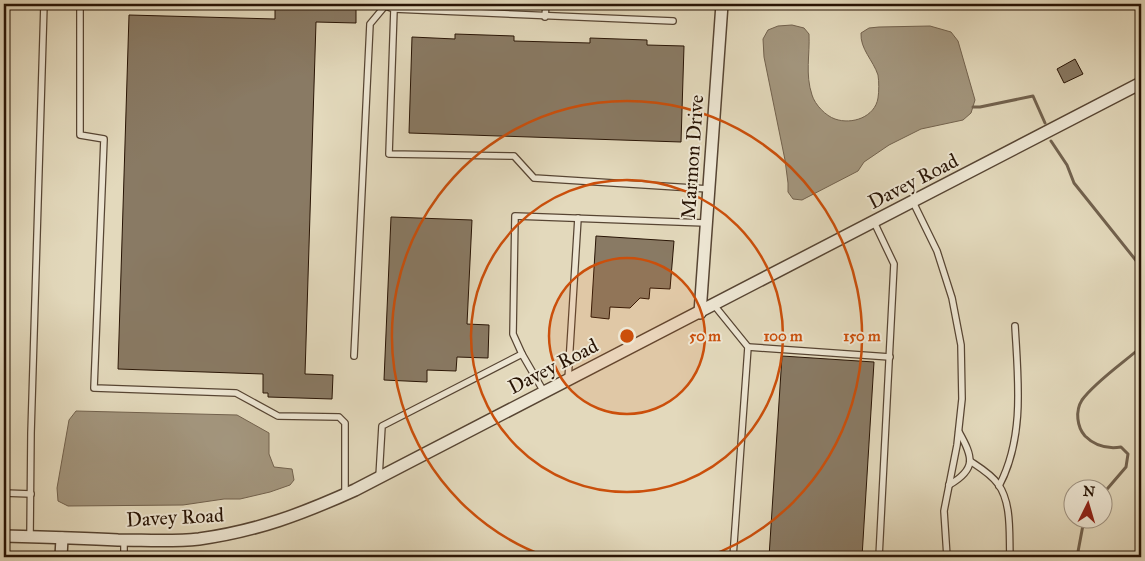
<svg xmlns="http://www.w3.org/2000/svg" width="1145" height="561" font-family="'IM FELL Great Primer',serif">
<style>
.water{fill:#a3967e;stroke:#72624e}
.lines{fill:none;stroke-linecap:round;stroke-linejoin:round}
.stream{stroke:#72624e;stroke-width:3}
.building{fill:#897a64;stroke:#281405}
.service-casing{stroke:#574533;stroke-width:8}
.minor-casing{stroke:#574533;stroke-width:14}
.service{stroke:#ede6d3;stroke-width:5.5}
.minor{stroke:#ede6d3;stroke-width:11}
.ring{fill:none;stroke:#cb4f0b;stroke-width:2.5}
.labels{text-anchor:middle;stroke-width:4;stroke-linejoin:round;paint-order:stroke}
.street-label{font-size:20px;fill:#281405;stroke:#ede6d3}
.centre{fill:#cb4f0b;stroke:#ede6d3;stroke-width:2.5}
.ring-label{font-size:15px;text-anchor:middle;font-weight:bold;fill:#cb4f0b;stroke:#ede6d3;stroke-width:4;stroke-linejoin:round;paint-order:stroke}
</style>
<rect width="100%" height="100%" fill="#e3d9bc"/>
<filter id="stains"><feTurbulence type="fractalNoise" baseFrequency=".004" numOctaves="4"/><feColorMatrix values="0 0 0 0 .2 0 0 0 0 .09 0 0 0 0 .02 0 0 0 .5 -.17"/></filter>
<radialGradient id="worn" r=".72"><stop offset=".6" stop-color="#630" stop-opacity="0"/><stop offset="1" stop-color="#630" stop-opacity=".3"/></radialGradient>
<g class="water">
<path d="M792,25L804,28L809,34C810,55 805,74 812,95C815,105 826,116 835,119C852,125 875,117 878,98C879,92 879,81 878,75C873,60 860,49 861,33L869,28L879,27L930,26L951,32L958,41L975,100L971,113L963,120L921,129L889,145L864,162L858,171L802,200L793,199L788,192V183L785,160L764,57L763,39L768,30L778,26Z"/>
<polygon points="76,411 237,415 269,433 269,454 274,467 292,469 294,480 290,485 270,492 240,499 224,499 183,505 68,506 58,501 57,488 69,420"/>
</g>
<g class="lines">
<g class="stream">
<polyline points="973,107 980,107 1033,96 1045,123"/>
<polyline points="1051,141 1067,165 1074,183 1138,263 1138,266 1141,272"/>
<path d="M1102,495L1126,467L1128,454L1121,447C1108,449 1095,446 1085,436C1077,427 1075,411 1082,400C1095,382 1123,363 1140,348L1141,345"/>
<polyline points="1077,557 1083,525 1087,518"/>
</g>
</g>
<g class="building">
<polygon points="275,4 356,4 356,23 316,22 305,374 333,375 332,399 268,397 268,393 263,393 263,374 118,369 129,15 275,19"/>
<polygon points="455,34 514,36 514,41 590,43 590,38 647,40 647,45 684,46 681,142 409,133 412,37 455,39"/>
<polygon points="1075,59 1083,74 1064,83 1057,69"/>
<polygon points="391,217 472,220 467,324 489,325 488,358 457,357 456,371 427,370 427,382 384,380"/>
<polygon points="596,236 674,241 670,289 650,288 649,299 640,298 630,308 610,307 609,319 591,317"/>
<polygon points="782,356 874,362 862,557 769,557"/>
</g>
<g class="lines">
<defs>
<g id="service">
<polyline points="80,4 80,135 104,139 94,388 236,393 278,416 339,417 345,423 345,495"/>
<polyline points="385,6 394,9 673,21"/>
<polyline points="394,9 389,154 514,156 534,178 709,189"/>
<polyline points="545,17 546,4"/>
<polyline points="913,202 937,251 952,298 961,345 962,399 957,445 944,511 947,557"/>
<polyline points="874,222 894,264 879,557"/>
<polyline points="714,305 748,347 733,557"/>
<polyline points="748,347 890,357"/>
<polyline points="522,354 544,392"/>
<polyline points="354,356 370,24 385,6 385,4"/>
<polyline points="568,380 578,218"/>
<path d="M970,461C979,467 991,474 998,484C1012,503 1009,534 1010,557"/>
<polyline points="379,477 382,426 522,354 513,334 515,216 706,223"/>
<path d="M949,485C977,469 973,457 959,432"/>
<path d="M999,486C1025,437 1018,379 1015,326"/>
<polyline points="4,493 31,494"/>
<polyline points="30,537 31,433 44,4"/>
<polyline points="124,557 124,540"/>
<polyline points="986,557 992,555"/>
</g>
<g id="minor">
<polyline points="700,313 722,4"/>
<path d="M4,536C42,537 80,538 118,540C145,540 172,542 199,539C257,531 302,514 355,490L1141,83"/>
<polyline points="61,557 62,538"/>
</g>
</defs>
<use href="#service" class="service-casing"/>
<use href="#minor" class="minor-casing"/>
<use href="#service" class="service"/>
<use href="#minor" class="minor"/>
</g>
<circle cx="627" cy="336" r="78" fill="#cb4f0b" fill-opacity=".12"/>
<g class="ring">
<circle cx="627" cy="336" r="78"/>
<circle cx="627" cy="336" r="156"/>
<path d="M547 557A235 235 0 1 1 707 557"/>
</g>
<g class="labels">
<g class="street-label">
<text transform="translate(692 157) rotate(-86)" y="7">Marmon Drive</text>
<text transform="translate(913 181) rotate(-27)" y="7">Davey Road</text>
<text transform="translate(553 366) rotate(-27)" y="7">Davey Road</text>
<text transform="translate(175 517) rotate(-3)" y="7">Davey Road</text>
</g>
</g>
<circle cx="627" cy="336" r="8" class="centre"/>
<g class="ring-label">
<text x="705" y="341">50 m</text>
<text x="783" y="341">100 m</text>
<text x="862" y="341">150 m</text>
</g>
<rect width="1145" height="561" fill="none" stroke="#e3d9bc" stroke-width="20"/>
<rect x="5" y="5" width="1135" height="551" fill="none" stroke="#281405" stroke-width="2.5"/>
<rect x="10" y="10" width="1125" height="541" fill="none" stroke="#281405"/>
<g transform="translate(1088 504) rotate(5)"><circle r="24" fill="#ede6d3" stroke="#9e9281"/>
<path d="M0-4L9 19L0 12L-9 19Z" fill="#8f2418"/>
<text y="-8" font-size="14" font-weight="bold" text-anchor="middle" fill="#281405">N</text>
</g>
<rect width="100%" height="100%" filter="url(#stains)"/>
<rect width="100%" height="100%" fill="url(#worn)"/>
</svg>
